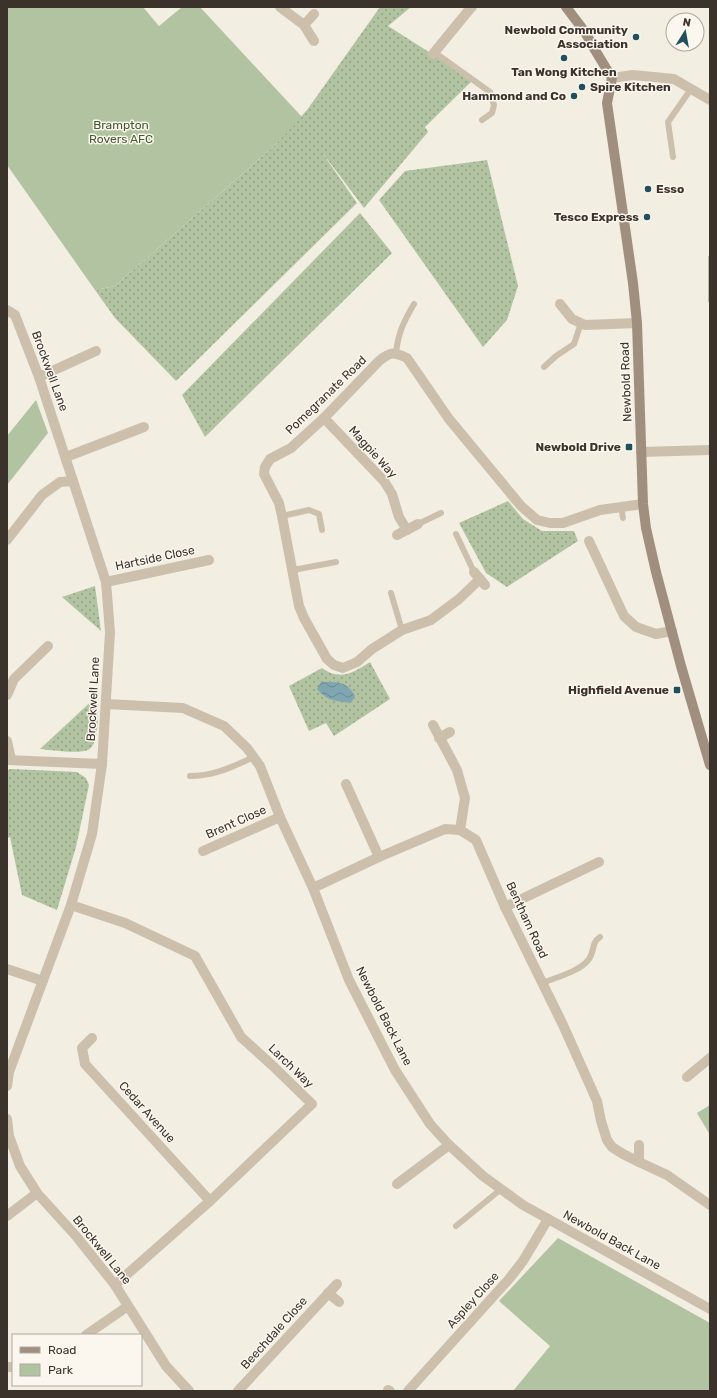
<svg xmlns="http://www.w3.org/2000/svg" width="717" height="1398" font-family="Rubik,sans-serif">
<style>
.grass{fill:url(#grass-dots)}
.park{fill:#b2c3a1}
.water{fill:url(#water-waves)}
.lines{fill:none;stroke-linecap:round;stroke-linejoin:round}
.service{stroke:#ccc0ad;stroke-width:6}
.minor{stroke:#ccc0ad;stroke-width:10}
.tertiary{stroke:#ccc0ad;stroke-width:10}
.secondary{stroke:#a08f7e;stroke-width:10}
.poi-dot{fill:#214f5c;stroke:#fbf7ee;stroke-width:1.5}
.labels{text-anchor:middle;stroke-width:3;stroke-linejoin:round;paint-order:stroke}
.poi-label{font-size:12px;font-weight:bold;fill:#3b322b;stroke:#fbf7ee;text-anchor:end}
.park-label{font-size:12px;fill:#43592f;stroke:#fbf7ee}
.street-label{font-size:12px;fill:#3b322b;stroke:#fbf7ee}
</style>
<defs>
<pattern id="grass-dots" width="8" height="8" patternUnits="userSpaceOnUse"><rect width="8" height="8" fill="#b2c3a1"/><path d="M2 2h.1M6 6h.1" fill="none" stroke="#929f83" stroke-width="1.8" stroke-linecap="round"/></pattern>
<pattern id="water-waves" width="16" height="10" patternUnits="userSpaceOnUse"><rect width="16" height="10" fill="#80a7b1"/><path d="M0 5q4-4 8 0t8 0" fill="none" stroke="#6a8990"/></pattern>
</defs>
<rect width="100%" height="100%" fill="#f3eee2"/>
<g class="grass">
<polygon points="380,7 411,7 388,26 473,80 425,127 428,132 364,208 321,151 357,203 176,381 115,318 95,290 115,286 274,146 307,110"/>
<polygon points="487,160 518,286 507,320 483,347 379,200 405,171"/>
<polygon points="360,213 392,253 205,437 182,395"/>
<polygon points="508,501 523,519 542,531 574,531 578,541 507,587 486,573 459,523"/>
<polygon points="95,586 101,631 62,597"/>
<path d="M370,662L390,699L334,736L326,723L309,731L289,686L322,668C340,681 353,673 370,662Z"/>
<path d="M97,696C97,709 101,744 88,750C79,754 50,750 40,749Z"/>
<polygon points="11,769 77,772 86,778 89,785 76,847 57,910 22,895 10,837 7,838 7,770"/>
</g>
<g class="park">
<polygon points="7,7 143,7 159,26 182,7 200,7 302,117 274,146 115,286 95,290 7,165"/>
<rect x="708" y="256" width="2" height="46"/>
<polygon points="36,400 48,433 7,485 7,436"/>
<polygon points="710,1105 710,1135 697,1113"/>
<polygon points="558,1238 710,1323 710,1391 513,1391 550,1346 499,1301"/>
</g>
<path class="water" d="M321,682C337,682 347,681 355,696L351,703C336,701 327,701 317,689Z"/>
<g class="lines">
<g class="service">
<polyline points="434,52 490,92 494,105 492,113 482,120"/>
<polyline points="673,157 668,122 691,89"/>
<path d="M396,353C398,333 404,321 414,304"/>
<polyline points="544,367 556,356 574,344 581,323"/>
<polyline points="621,506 623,518"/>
<polyline points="282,516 309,510 319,514 322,530"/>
<polyline points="418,524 441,513"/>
<polyline points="456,534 474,572"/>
<polyline points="293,570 336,562"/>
<polyline points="391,593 402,630"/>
<path d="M190,776C215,776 231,767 254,757"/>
<path d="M542,983C555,978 581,971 589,959C595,951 591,943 600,937"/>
<polyline points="456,1226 500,1190"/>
</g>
<g class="minor">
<polyline points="280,7 304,25 314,41"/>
<polyline points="304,25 314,14"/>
<polyline points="433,54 469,10 472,7"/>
<polyline points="560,304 572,319 585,325 637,323"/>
<polyline points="39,377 96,351"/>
<polyline points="324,418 384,481 392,494 399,517 407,530"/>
<polyline points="641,452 710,450"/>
<polyline points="66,457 144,427"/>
<polyline points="397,535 418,524"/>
<polyline points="7,540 42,495 60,482 73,481"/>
<polyline points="589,541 624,616 636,627 656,634 672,631"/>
<polyline points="474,572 485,585"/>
<path d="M480,579L459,599L431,620L402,630L372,649L357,662L343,668L334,665L327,659L304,618L299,606L282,516L279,503L264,474L265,467L270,459L291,448L324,418L379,361C391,351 394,352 407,358L449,419L521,506L537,520L550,523H563L600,510L643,504"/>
<polyline points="106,582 209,560"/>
<polyline points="7,695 14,679 48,646"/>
<polyline points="433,725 457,770 465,798 460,830"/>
<polyline points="439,738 450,732"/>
<polyline points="7,741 11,759"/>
<polyline points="346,784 379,857"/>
<polyline points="203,851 280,817"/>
<polyline points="313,888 379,857 445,829 460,830 476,840 505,907 563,1025 597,1101 601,1121 607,1140 612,1147 623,1154 639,1162 639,1145"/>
<polyline points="71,905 125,923 195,956 241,1037 273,1066 312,1104 210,1201 115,1285"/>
<polyline points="505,907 599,862"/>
<polyline points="7,969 43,981"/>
<polyline points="92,1038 82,1048 85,1064 210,1201"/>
<polyline points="687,1077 710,1058"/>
<polyline points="639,1162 667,1175 710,1205"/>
<polyline points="397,1184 449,1145"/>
<polyline points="7,1216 37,1193"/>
<polyline points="328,1293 339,1302"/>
<polyline points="86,1335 128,1306"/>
<polyline points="7,1367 13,1367"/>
<polyline points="388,1390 390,1391"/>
<polyline points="238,1391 337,1284"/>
<polyline points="408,1391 509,1279 523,1261 548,1219"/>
</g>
<g class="tertiary">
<polyline points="612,78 633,75 674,79 710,100"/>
<polyline points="7,310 15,315 39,377 106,582 110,632 102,764 92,834 71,905 9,1072 7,1086"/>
<polyline points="106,704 183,708 224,726 247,748 260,766 280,817 313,888 349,980 395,1070 430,1124 449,1145 483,1176 523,1205 710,1309"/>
<polyline points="7,760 102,764"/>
<polyline points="7,1119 9,1136 20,1166 37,1193 76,1236 115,1285 166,1366 189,1391"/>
</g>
<polyline class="secondary" points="566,7 585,32 595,50 612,78 607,103 633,283 637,323 643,504 646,528 656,572 681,666 710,765"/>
</g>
<g class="poi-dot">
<circle cx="636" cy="37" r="4"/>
<circle cx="564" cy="58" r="4"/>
<circle cx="582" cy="87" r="4"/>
<circle cx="574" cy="96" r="4"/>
<circle cx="648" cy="189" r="4"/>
<circle cx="647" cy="217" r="4"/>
<rect x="625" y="443" width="8" height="8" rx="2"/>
<rect x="673" y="686" width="8" height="8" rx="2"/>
</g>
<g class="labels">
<g class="poi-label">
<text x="628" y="34">Newbold Community<tspan x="628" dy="14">Association</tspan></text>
<text x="564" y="76" text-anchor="middle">Tan Wong Kitchen</text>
<text x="590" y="91" text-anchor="start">Spire Kitchen</text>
<text x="566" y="100">Hammond and Co</text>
<text x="656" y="193" text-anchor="start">Esso</text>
<text x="639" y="221">Tesco Express</text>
<text x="621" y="451">Newbold Drive</text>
<text x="669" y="694">Highfield Avenue</text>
</g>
<g class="park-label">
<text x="121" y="129">Brampton<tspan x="121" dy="14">Rovers AFC</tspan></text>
</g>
<g class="street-label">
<text transform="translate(50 371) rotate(70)" y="4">Brockwell Lane</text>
<text transform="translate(626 382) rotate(-92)" y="4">Newbold Road</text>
<text transform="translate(326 395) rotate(-44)" y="4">Pomegranate Road</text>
<text transform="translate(373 452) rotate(48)" y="4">Magpie Way</text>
<text transform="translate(155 558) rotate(-12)" y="4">Hartside Close</text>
<text transform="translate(93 699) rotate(-87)" y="4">Brockwell Lane</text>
<text transform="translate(236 822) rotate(-24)" y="4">Brent Close</text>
<text transform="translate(527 920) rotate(65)" y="4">Bentham Road</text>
<text transform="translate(384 1016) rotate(63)" y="4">Newbold Back Lane</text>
<text transform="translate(291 1066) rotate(44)" y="4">Larch Way</text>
<text transform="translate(147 1112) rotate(48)" y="4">Cedar Avenue</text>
<text transform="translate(612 1240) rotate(29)" y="4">Newbold Back Lane</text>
<text transform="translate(102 1250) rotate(51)" y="4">Brockwell Lane</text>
<text transform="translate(473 1300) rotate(-48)" y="4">Aspley Close</text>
<text transform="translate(274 1333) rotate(-48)" y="4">Beechdale Close</text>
</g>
</g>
<rect width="717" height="1398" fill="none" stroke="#3b322b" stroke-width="16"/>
<rect x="12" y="1334" width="130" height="52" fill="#fbf7ee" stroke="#aea8a0"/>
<rect x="20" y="1347" width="20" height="6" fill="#a08f7e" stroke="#aea8a0"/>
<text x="48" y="1354" font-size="12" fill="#3b322b">Road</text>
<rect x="20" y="1364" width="20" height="12" fill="#b2c3a1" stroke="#aea8a0"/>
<text x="48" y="1374" font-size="12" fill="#3b322b">Park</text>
<g transform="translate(685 32) rotate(11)"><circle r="19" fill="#fbf7ee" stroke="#aea8a0"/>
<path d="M0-3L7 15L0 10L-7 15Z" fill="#214f5c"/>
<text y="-6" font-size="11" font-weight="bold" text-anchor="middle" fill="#3b322b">N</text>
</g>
</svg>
